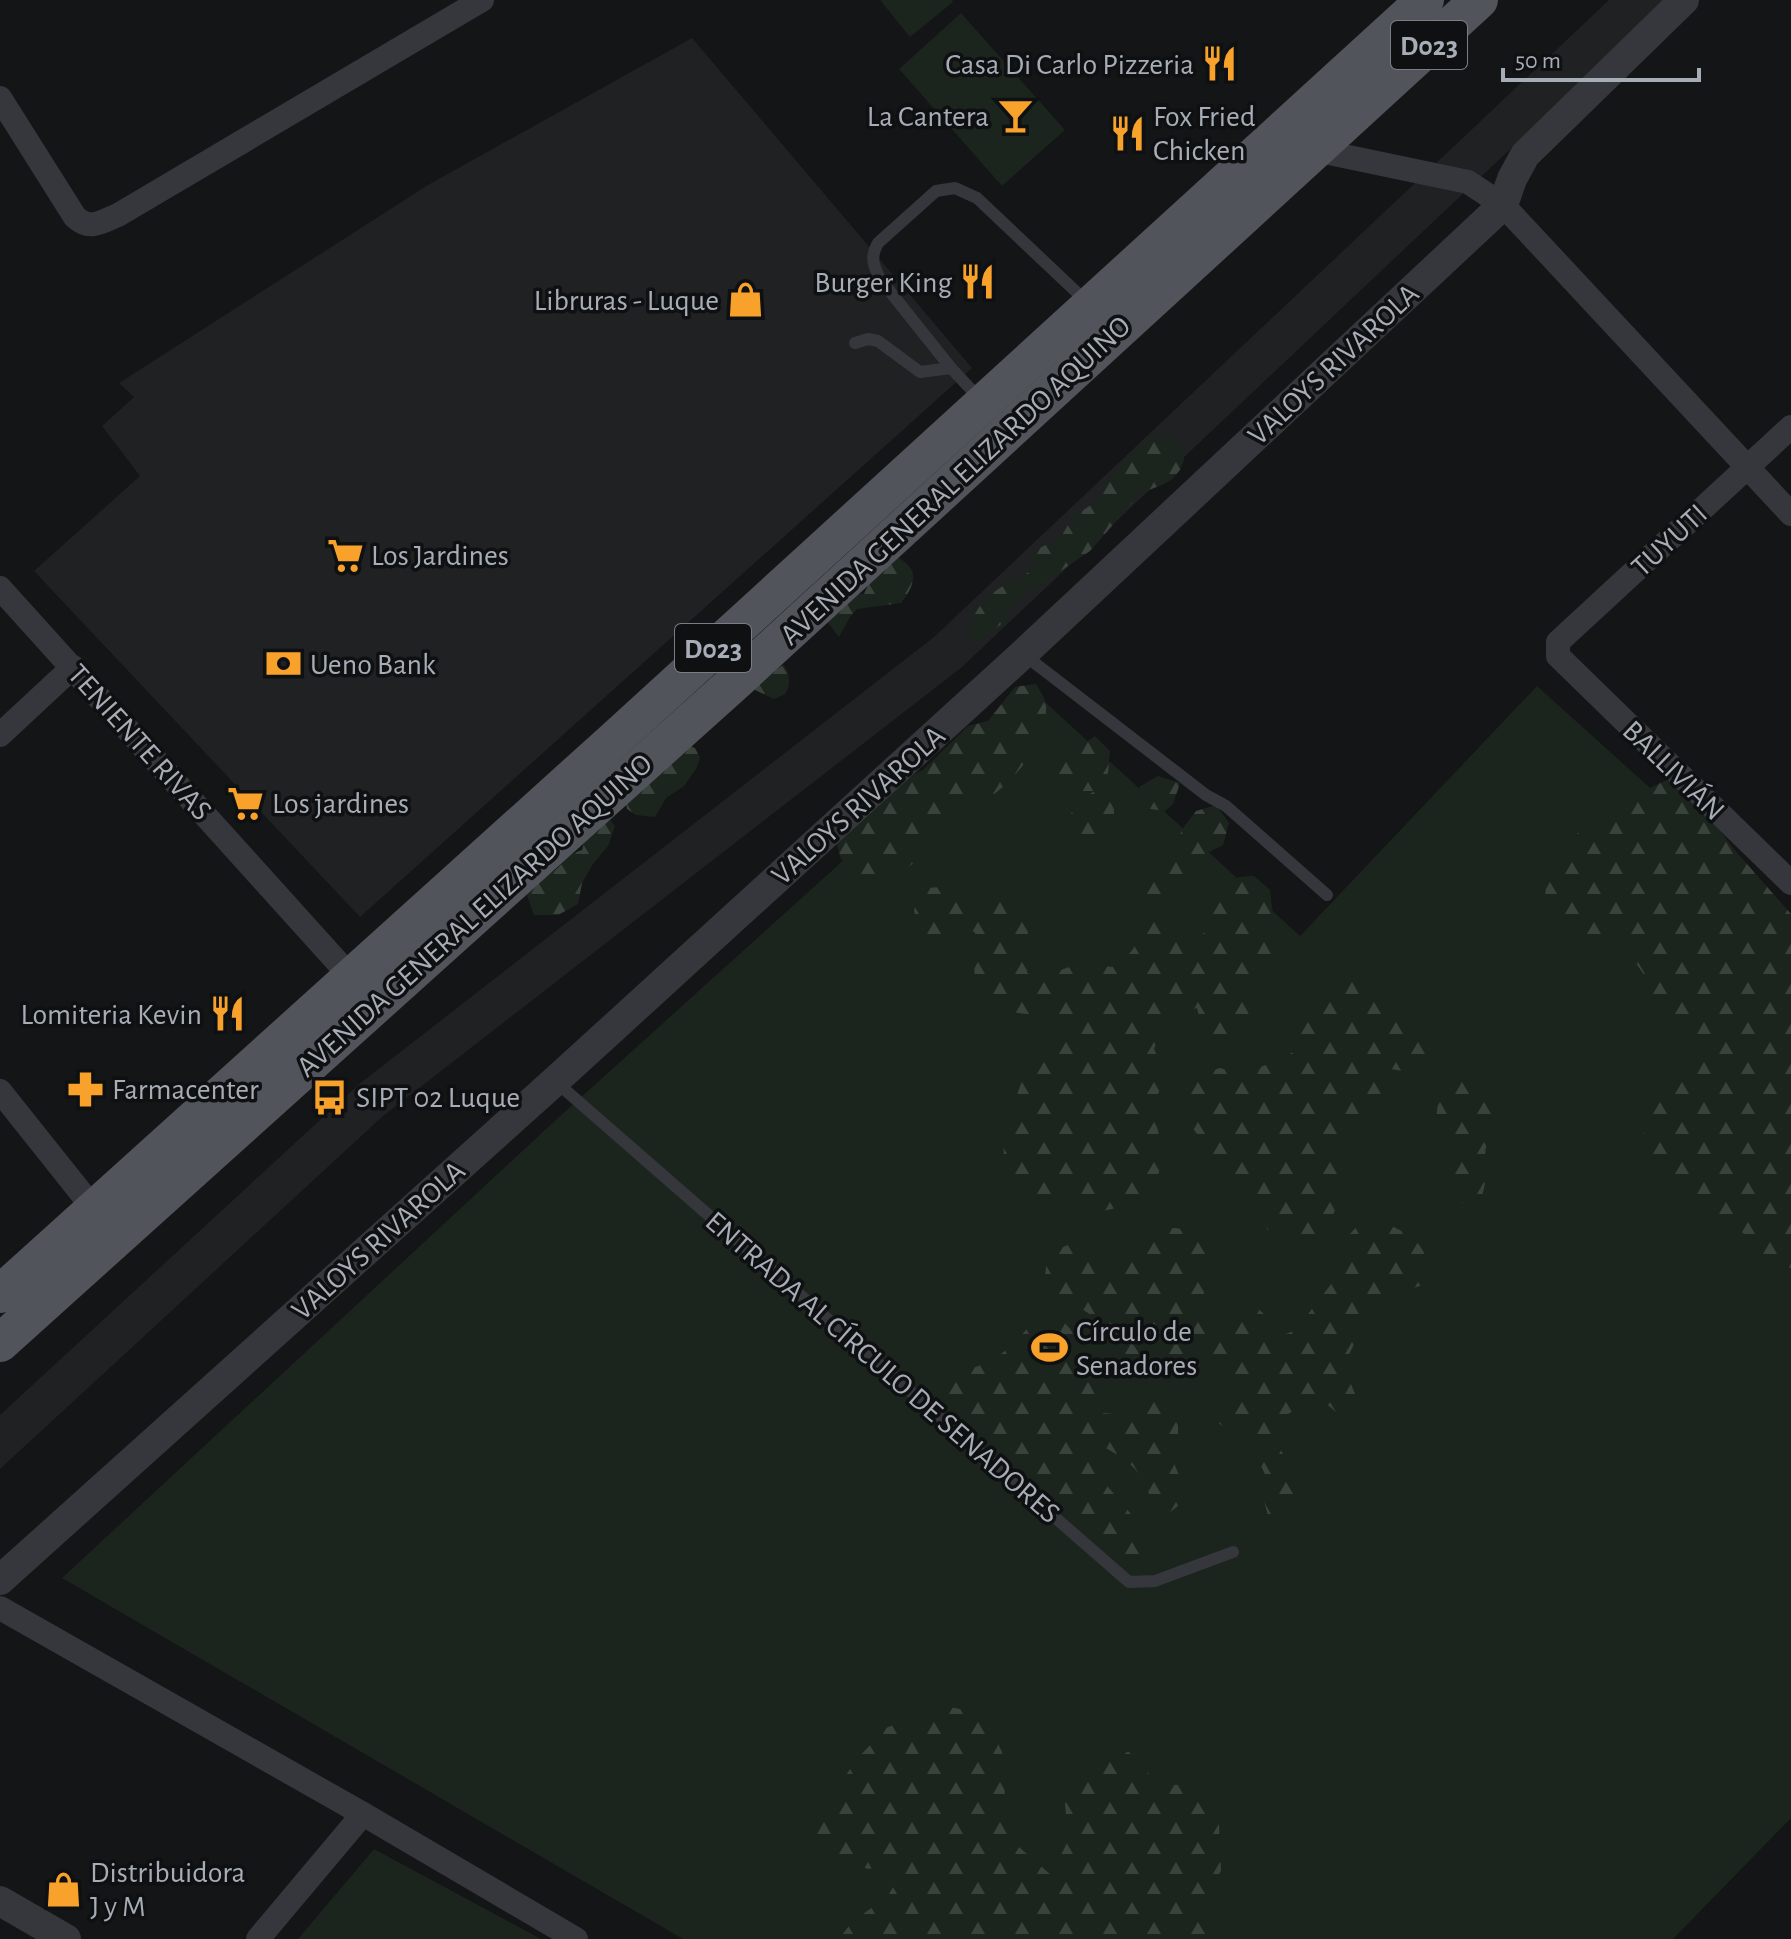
<svg xmlns="http://www.w3.org/2000/svg" width="1791" height="1939" font-family="'Alegreya Sans',sans-serif">
<style>
.built{fill:#202123}
.green{fill:#1c251d}
.forest{fill:url(#forest-firs)}
.lines{fill:none;stroke-linecap:round;stroke-linejoin:round}
.service{stroke:#35373c;stroke-width:12}
.minor{stroke:#35373c;stroke-width:24}
.tertiary{stroke:#35373c;stroke-width:30}
.primary{stroke:#51545b;stroke-width:38}
.labels{text-anchor:middle;stroke-width:7;stroke-linejoin:round;paint-order:stroke}
.shield{fill:#0f1011;stroke:#797e85;stroke-width:2}
.shield-label{font-size:28px;font-weight:bold;fill:#a6adb7}
.poi-label{font-size:30px;fill:#a6adb7;stroke:#0f1011;text-anchor:start}
.street-label{font-size:30px;fill:#a6adb7;stroke:#0f1011}
</style>
<defs>
<pattern id="forest-firs" width="22" height="20" patternUnits="userSpaceOnUse" patternTransform="scale(2)"><rect width="22" height="20" fill="#1c251d"/><path d="M5 1l3.5 6h-7zM16 11l3.5 6h-7z" fill="#3a423c"/></pattern>
</defs>
<rect width="100%" height="100%" fill="#141516"/>
<g class="built">
<polygon points="1609,0 1668,0 962,667 383,1116 0,1469 0,1415 358,1085 934,637"/>
<polygon points="692,38 972,368 360,917 34,571 140,476 102,426 134,397 119,383 428,185"/>
</g>
<g class="green">
<polygon points="880,0 952,0 953,2 910,37"/>
<polygon points="961,13 1065,130 1002,186 899,69"/>
<polygon points="1537,686 1791,915 1791,1818 1673,1939 683,1939 62,1578 558,1118 1032,690 1300,936"/>
<polygon points="374,1849 541,1939 298,1939"/>
</g>
<g class="forest">
<path d="M1165,438L1175,441L1182,448L1184,460L1180,470L1172,479L1162,485L1141,493L1090,551L1017,601L1006,620L980,642L969,643C965,620 984,597 1003,586C1011,581 1024,578 1030,570C1034,564 1033,558 1032,552L1061,537L1072,518L1098,500L1108,481L1136,449L1154,439Z"/>
<path d="M899,558C921,571 914,586 901,603L857,609L850,617L839,637L826,620L853,594H864C872,576 880,563 899,558Z"/>
<path d="M783,665C790,671 791,687 785,694L774,699L755,690L753,685Z"/>
<path d="M1036,684C1040,691 1046,699 1046,706C1048,740 1016,779 990,797C978,805 955,807 946,817C942,821 940,828 937,833C922,857 892,894 860,877C841,867 837,853 836,832L902,780L923,770L968,726L988,721L1015,687Z"/>
<polygon points="1095,736 1110,751 1108,773 1097,790 1113,802 1115,823 1103,842 1078,842 1068,823 1075,803 1095,791 1077,791 1059,779 1053,758 1074,751"/>
<polygon points="685,744 695,748 700,758 696,769 684,786 666,798 655,817 636,815 627,809 625,798"/>
<polygon points="1158,776 1180,783 1173,804 1165,811 1144,808 1139,787"/>
<path d="M1669,779L1706,810L1732,847L1791,914V1268L1774,1264L1742,1232L1709,1207L1672,1185L1643,1154L1645,1112L1678,1086L1694,1044L1661,1017L1645,976L1621,942L1576,945L1543,915C1545,901 1545,885 1550,872C1565,828 1630,797 1669,779Z"/>
<path d="M1216,805L1229,823L1223,845C1197,857 1191,864 1183,892L1163,899L1143,895L1141,872L1175,847L1183,828L1196,811Z"/>
<path d="M608,818L615,826L608,846L593,864L582,883L578,904L558,915H534L524,887C533,882 540,879 549,874C562,868 565,855 582,850L585,840Z"/>
<path d="M1254,876L1270,890L1275,933L1281,953L1270,972L1250,974L1246,995L1249,1016L1229,1055L1208,1051L1197,1008C1170,1016 1164,1023 1154,1049C1167,1076 1165,1082 1151,1108C1165,1148 1167,1170 1142,1207H1121L1079,1216L1068,1198L1025,1195L1008,1182L1004,1158L1003,1134L1018,1118L1017,1095L1024,1074L1052,1041L1056,1020C1037,1014 1019,1013 999,1011C966,1007 976,954 975,932L955,927L941,943L921,934L914,911L920,889C949,886 957,884 978,904L1000,900L1020,911L1028,931L1027,973L1048,977C1073,962 1084,963 1112,967C1138,951 1138,942 1143,913H1165L1174,932L1195,940L1212,926L1201,908C1217,883 1225,877 1254,876Z"/>
<path d="M1346,977C1360,981 1375,985 1387,995C1407,1014 1405,1024 1433,1038L1439,1060L1427,1075L1385,1068L1379,1087L1384,1108C1358,1127 1336,1133 1349,1169L1336,1188L1335,1210L1327,1231C1302,1244 1291,1244 1267,1229L1265,1208L1250,1191L1230,1185L1215,1169L1212,1147C1182,1124 1179,1107 1199,1075L1220,1068L1241,1074L1285,1058L1302,1044L1299,1022L1328,989Z"/>
<path d="M1471,1077C1506,1112 1487,1119 1485,1159C1485,1180 1487,1181 1480,1203H1456L1446,1198L1453,1156L1451,1135L1436,1118L1439,1096L1450,1079Z"/>
<path d="M1380,1221C1399,1229 1426,1240 1427,1265C1427,1271 1424,1279 1423,1285L1401,1292L1386,1309L1367,1322L1356,1340L1346,1361L1350,1382L1358,1401L1345,1420L1329,1406L1308,1402L1288,1414L1272,1431L1300,1490L1291,1510L1269,1519L1264,1501L1275,1494C1264,1474 1260,1458 1242,1441C1233,1431 1220,1428 1213,1416L1226,1399L1234,1378L1220,1360C1185,1364 1145,1393 1115,1359C1106,1349 1103,1332 1095,1320C1087,1309 1070,1304 1060,1295C1054,1290 1050,1281 1045,1275L1048,1253L1068,1245L1088,1244L1104,1259L1125,1266C1153,1233 1170,1210 1208,1247V1270L1201,1312L1218,1324L1233,1311L1251,1302L1266,1316L1272,1339L1291,1332L1305,1318L1332,1283L1334,1262L1343,1242L1358,1225Z"/>
<path d="M1038,1316L1059,1317L1074,1333L1086,1375L1103,1413L1124,1415L1142,1402L1162,1400L1178,1414V1437L1172,1458L1188,1498L1169,1513L1151,1503C1146,1472 1127,1459 1100,1445L1090,1465C1112,1495 1140,1516 1151,1551L1131,1562L1109,1559L1062,1513L1025,1485L1003,1490L980,1485C971,1443 984,1440 945,1411L941,1390L952,1372C995,1367 1012,1347 1038,1316Z"/>
<polygon points="940,1705 984,1714 1002,1752 1005,1796 1013,1842 1051,1875 1069,1839 1064,1796 1084,1758 1129,1752 1158,1784 1198,1786 1219,1825 1221,1871 1195,1910 1211,1939 839,1939 852,1922 888,1896 911,1855 869,1869 827,1858 799,1822 833,1794 857,1759 886,1728"/>
</g>
<g class="lines">
<g class="service">
<polyline points="855,343 868,339 878,341 920,372 951,368"/>
<path d="M980,399L951,368L880,279C873,265 870,257 878,243L936,191L955,188L977,198L1088,303"/>
<polyline points="1023,654 1206,795 1226,806 1327,895"/>
<polyline points="556,1082 1129,1582 1155,1581 1233,1552"/>
</g>
<g class="minor">
<path d="M0,98L75,217C90,231 101,222 118,215L482,0"/>
<polyline points="1315,150 1468,182 1503,205 1791,514"/>
<polyline points="1791,427 1558,642 1558,656 1791,883"/>
<polyline points="0,588 360,987"/>
<polyline points="0,735 73,667"/>
<polyline points="0,1091 94,1209"/>
<polyline points="0,1608 363,1814 576,1939"/>
<polyline points="258,1939 363,1814"/>
</g>
<g class="tertiary">
<polyline points="0,1580 555,1081 1023,654 1503,205 1512,179 1525,155 1684,0"/>
<polyline points="0,1901 66,1939"/>
</g>
<g class="primary">
<polyline points="0,1294 613,741 1425,0"/>
<polyline points="0,1343 737,680 1479,0"/>
</g>
</g>
<defs>
<symbol id="restaurant-bare" viewBox="-9 -9 18 18"><path d="M-5-6h1v4h1v-4h1v4h1v-4h1v5L-1.5 .5V6h-2V.5L-5-1ZM5-6V6H3V1.5H1.5Q1.5-4 5-6Z" fill="#f8a22b" stroke="#0f1011" stroke-width="2.5" paint-order="stroke"/></symbol>
<symbol id="bar-bare" viewBox="-9 -9 18 18"><path d="M-6-5H6L.8 .8V4.5H3.5V6h-7V4.5H-.8V.8Z" fill="#f8a22b" stroke="#0f1011" stroke-width="2.5" paint-order="stroke"/></symbol>
<symbol id="shop-bare" viewBox="-9 -9 18 18"><path d="M-5-2.5h2.3a2.7 3.5 0 0 1 5.4 0H5L5.5 6h-11ZM-1.5-2.5h3a1.5 2.3 0 0 0-3 0Z" fill="#f8a22b" stroke="#0f1011" stroke-width="2.5" paint-order="stroke"/></symbol>
<symbol id="supermarket-bare" viewBox="-9 -9 18 18"><path d="M-6-5.5h2.5l.6 2H6L4.5 2H-2.5L-4.4-4H-6ZM-1.5 3.2a1.3 1.3 0 1 0 .1 0ZM3 3.2a1.3 1.3 0 1 0 .1 0Z" fill="#f8a22b" stroke="#0f1011" stroke-width="2.5" paint-order="stroke"/></symbol>
<symbol id="bank-bare" viewBox="-9 -9 18 18"><path d="M-6-4H6V4H-6ZM0-2.3a2.3 2.3 0 1 0 0 4.6a2.3 2.3 0 1 0 0-4.6Z" fill="#f8a22b" stroke="#0f1011" stroke-width="2.5" paint-order="stroke"/></symbol>
<symbol id="pharmacy-bare" viewBox="-9 -9 18 18"><path d="M-2-6h4v4h4v4h-4v4h-4v-4h-4v-4h4Z" fill="#f8a22b" stroke="#0f1011" stroke-width="2.5" paint-order="stroke"/></symbol>
<symbol id="bus-bare" viewBox="-9 -9 18 18"><path d="M-5-6H5V4H4V6H2V4H-2V6H-4V4H-5ZM-3.5-4V0h7V-4ZM-3.5 1.2v1.5H-2V1.2ZM2 1.2v1.5H3.5V1.2Z" fill="#f8a22b" stroke="#0f1011" stroke-width="2.5" paint-order="stroke"/></symbol>
<symbol id="stadium-bare" viewBox="-9 -9 18 18"><path d="M0-5a6.5 5 0 1 0 0 10a6.5 5 0 1 0 0-10ZM-3.5-1.8h7v3.6h-7Z" fill="#f8a22b" stroke="#0f1011" stroke-width="2.5" paint-order="stroke"/></symbol>
</defs>
<g fill-rule="evenodd">
<use href="#restaurant-bare" x="1194" y="38" width="51" height="51"/>
<use href="#bar-bare" x="990" y="90" width="51" height="51"/>
<use href="#restaurant-bare" x="1102" y="108" width="51" height="51"/>
<use href="#restaurant-bare" x="952" y="256" width="51" height="51"/>
<use href="#shop-bare" x="720" y="274" width="51" height="51"/>
<use href="#supermarket-bare" x="320" y="530" width="51" height="51"/>
<use href="#bank-bare" x="258" y="638" width="51" height="51"/>
<use href="#supermarket-bare" x="220" y="778" width="51" height="51"/>
<use href="#restaurant-bare" x="202" y="988" width="51" height="51"/>
<use href="#pharmacy-bare" x="60" y="1064" width="51" height="51"/>
<use href="#bus-bare" x="304" y="1072" width="51" height="51"/>
<use href="#stadium-bare" x="1024" y="1322" width="51" height="51"/>
<use href="#shop-bare" x="38" y="1864" width="51" height="51"/>
</g>
<g class="labels">
<g class="shield">
<rect x="1391" y="21" width="76" height="48" rx="6"/>
<rect x="675" y="624" width="76" height="48" rx="6"/>
</g>
<g class="shield-label">
<text x="1429" y="55">D023</text>
<text x="713" y="658">D023</text>
</g>
<g class="poi-label">
<text x="1194" y="74" text-anchor="end">Casa Di Carlo Pizzeria</text>
<text x="989" y="126" text-anchor="end">La Cantera</text>
<text x="1153" y="126">Fox Fried<tspan x="1153" dy="34">Chicken</tspan></text>
<text x="952" y="292" text-anchor="end">Burger King</text>
<text x="719" y="310" text-anchor="end">Libruras - Luque</text>
<text x="371" y="565">Los Jardines</text>
<text x="310" y="674">Ueno Bank</text>
<text x="272" y="813">Los jardines</text>
<text x="202" y="1024" text-anchor="end">Lomiteria Kevin</text>
<text x="112" y="1099">Farmacenter</text>
<text x="356" y="1107">SIPT 02 Luque</text>
<text x="1076" y="1341">Círculo de<tspan x="1076" dy="34">Senadores</tspan></text>
<text x="90" y="1882">Distribuidora<tspan x="90" dy="34">J y M</tspan></text>
</g>
<g class="street-label">
<text transform="translate(1333 364) rotate(-43)" y="10">VALOYS RIVAROLA</text>
<text transform="translate(955 480) rotate(-43)" y="10">AVENIDA GENERAL ELIZARDO AQUINO</text>
<text transform="translate(1669 540) rotate(-43)" y="10">TUYUTI</text>
<text transform="translate(140 742) rotate(48)" y="10">TENIENTE RIVAS</text>
<text transform="translate(1674 770) rotate(44)" y="10">BALLIVIÁN</text>
<text transform="translate(858 805) rotate(-42)" y="10">VALOYS RIVAROLA</text>
<text transform="translate(474 915) rotate(-42)" y="10">AVENIDA GENERAL ELIZARDO AQUINO</text>
<text transform="translate(378 1240) rotate(-42)" y="10">VALOYS RIVAROLA</text>
<text transform="translate(883 1367) rotate(41)" y="10">ENTRADA AL CÍRCULO DE SENADORES</text>
</g>
</g>
<path d="M1503 68v12h196v-12" fill="none" stroke="#a6adb7" stroke-width="4"/>
<text x="1515" y="68" font-size="24" fill="#a6adb7" stroke="#0f1011" stroke-width="6" paint-order="stroke">50 m</text>
</svg>
